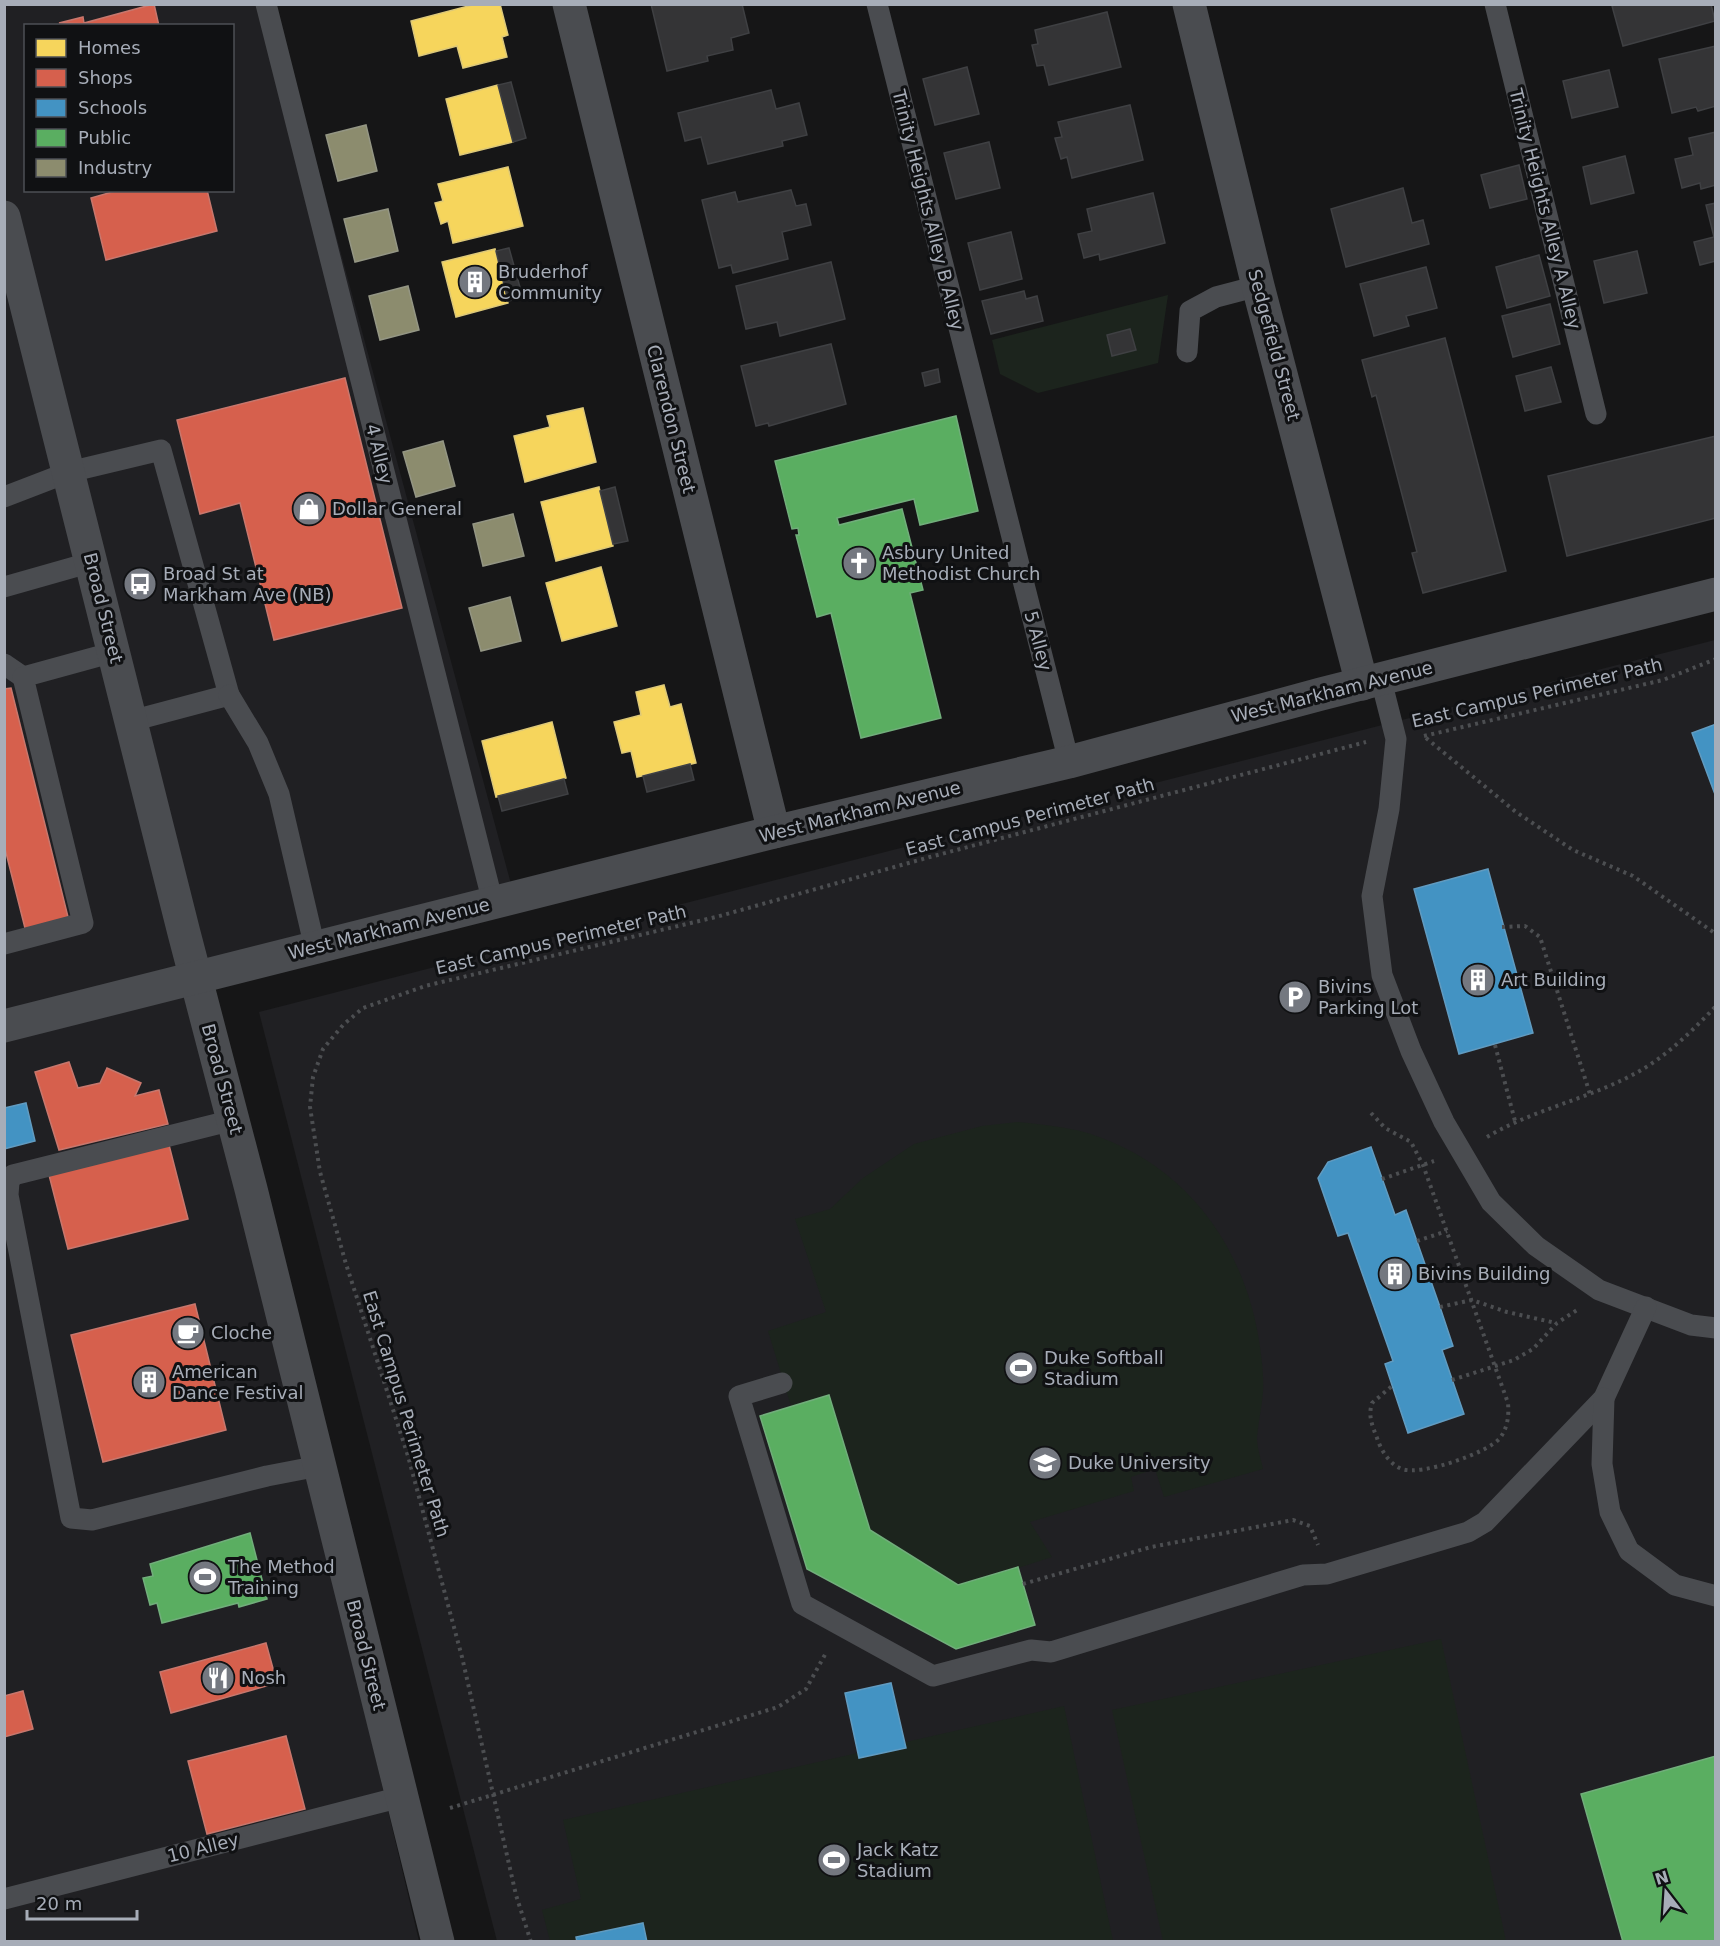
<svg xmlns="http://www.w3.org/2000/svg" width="1720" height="1946" font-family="'DejaVu Sans',sans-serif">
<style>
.built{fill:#202023;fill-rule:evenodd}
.green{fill:#1c241d}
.homes{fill:#f6d55c;stroke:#dec978;stroke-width:1.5}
.shops{fill:#d6604d;stroke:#c8776d;stroke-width:1.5}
.schools{fill:#4393c3;stroke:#619bc0;stroke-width:1.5}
.public{fill:#5aae61;stroke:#71ae7b;stroke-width:1.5}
.industry{fill:#8c8c6e;stroke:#949684;stroke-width:1.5}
.building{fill:#343436;stroke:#3f4043;stroke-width:1.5}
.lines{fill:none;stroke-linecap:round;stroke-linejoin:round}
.path{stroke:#4c4e51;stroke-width:4;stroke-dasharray:3 4.5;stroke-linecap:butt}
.service{stroke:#4a4c50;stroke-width:21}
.minor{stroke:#4a4c50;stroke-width:33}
.tertiary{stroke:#4a4c50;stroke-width:33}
.labels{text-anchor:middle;stroke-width:6;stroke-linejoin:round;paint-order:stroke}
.street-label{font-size:18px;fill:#a7adb8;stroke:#101113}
.poi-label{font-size:18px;fill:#a7adb8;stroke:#101113;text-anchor:start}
</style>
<rect width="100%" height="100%" fill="#161617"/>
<g class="built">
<path d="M5,5H274L518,910L194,993L419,1941L5,1942ZM26,26H232V190H26Z"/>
<polygon points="1715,640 1715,1941 497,1941 259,1012"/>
</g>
<g class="green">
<polygon points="1168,295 1158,363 1038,393 1000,374 992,340"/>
<path d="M1018,1122C1046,1125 1073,1127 1099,1137C1191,1170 1247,1252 1260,1347C1262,1361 1264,1378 1263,1392C1262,1407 1258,1422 1257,1438C1257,1448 1261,1459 1263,1469L1164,1497L1155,1469L1131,1477L1134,1491L1030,1522L1052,1557L1018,1568L1035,1625L956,1649L807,1569L760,1416L791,1406L768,1331L826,1312L795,1219L830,1209L863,1178L914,1144L982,1126Z"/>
<polygon points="1441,1639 1506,1941 1163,1941 1112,1710"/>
<polygon points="1064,1706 1113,1941 550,1941 542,1910 581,1899 563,1820"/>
</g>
<g class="homes">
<polygon points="476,4 500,4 508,35 502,37 507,57 463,68 457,46 419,56 411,21"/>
<polygon points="498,85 513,142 460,155 446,99"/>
<polygon points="508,167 523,226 453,243 448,221 441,224 435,203 443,201 438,184"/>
<polygon points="495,249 508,303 456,317 442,262"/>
<polygon points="583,408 596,462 525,482 514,436 550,427 547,416"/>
<polygon points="599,487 613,546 556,561 541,502"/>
<polygon points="601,567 617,626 562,641 546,583"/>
<polygon points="664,685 670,707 681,704 696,763 637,777 631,751 622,753 614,722 641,715 636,692"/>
<polygon points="552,722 566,778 496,797 482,741"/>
</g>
<g class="shops">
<polygon points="154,4 159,26 59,23 83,17 84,23"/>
<polygon points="119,190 207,190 217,231 106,260 91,198"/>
<polygon points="345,378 402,608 274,640 240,503 200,514 177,420"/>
<polygon points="11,688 69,921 26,932 4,845 4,689"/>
<polygon points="69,1062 78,1088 100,1083 107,1068 141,1083 135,1096 159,1090 168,1124 59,1150 35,1072"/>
<polygon points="169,1145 188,1219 68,1249 49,1175"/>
<polygon points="195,1304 226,1430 103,1462 71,1335"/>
<polygon points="266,1643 277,1683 171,1713 160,1672"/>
<polygon points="23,1691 33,1729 4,1737 4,1696"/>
<polygon points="286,1736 305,1809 207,1834 188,1761"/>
</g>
<g class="schools">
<polygon points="1716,724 1716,797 1692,733"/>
<polygon points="1488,869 1533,1033 1459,1054 1414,889"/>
<polygon points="26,1103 35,1141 4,1149 4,1108"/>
<polygon points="1371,1147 1395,1215 1406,1210 1440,1307 1453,1346 1442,1350 1464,1414 1408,1433 1385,1364 1393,1361 1348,1233 1338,1236 1318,1178 1328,1162"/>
<polygon points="891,1683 906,1748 859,1758 845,1693"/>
<polygon points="643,1923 647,1942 577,1942 576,1937"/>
</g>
<g class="public">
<polygon points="956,416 978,511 920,525 914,499 837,518 839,525 902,509 923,590 910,593 941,718 861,738 831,613 817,617 796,535 799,535 798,528 792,529 775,461"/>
<polygon points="829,1395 870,1530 958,1585 1018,1567 1035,1625 956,1649 807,1569 760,1416"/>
<polygon points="250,1533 267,1599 239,1607 238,1603 162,1623 157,1603 150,1605 143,1578 153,1576 150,1564"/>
<polygon points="1716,1756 1716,1942 1623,1942 1581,1794"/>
</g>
<g class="industry">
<polygon points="366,125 377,171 338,181 326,135"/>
<polygon points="388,209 398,251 355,262 344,219"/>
<polygon points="408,286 419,330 380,340 369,296"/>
<polygon points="443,441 455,486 416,497 403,452"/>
<polygon points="513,514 524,556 483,566 473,524"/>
<polygon points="510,597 521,641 481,651 469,608"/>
</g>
<g class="building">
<polygon points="651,4 742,4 749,33 731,38 733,50 707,56 708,61 667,71"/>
<polygon points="1617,4 1711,4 1715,21 1623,46 1612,6"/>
<polygon points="1107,12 1121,67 1049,85 1044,65 1037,66 1032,45 1038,44 1035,30"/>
<polygon points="1716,46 1716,106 1698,111 1696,107 1672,113 1659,59"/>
<polygon points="967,67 979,114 935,125 923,79"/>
<polygon points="1609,70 1618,107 1572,118 1563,81"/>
<polygon points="511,82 526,138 513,142 498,85"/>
<polygon points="771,90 776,109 799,103 807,135 782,141 783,146 708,164 701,137 685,141 678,113"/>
<polygon points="1130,105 1143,160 1072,178 1067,157 1061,159 1055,138 1062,137 1058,122"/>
<polygon points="1716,132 1716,185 1701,189 1700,183 1682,188 1675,159 1693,155 1689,138"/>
<polygon points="989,142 1000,188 956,199 944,153"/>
<polygon points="1625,156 1634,193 1591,204 1583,167"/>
<polygon points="1519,165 1527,199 1490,208 1481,175"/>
<polygon points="1403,188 1412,223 1423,220 1429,244 1346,267 1331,209"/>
<polygon points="791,190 796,206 806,204 811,225 782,232 788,259 733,273 731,265 719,268 702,200 735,192 738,202"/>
<polygon points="1153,193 1165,243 1100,260 1099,254 1084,258 1078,234 1092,231 1087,209"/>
<polygon points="1716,203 1716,261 1700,265 1694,242 1714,237 1706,205"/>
<polygon points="1011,232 1022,279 980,290 968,243"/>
<polygon points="509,248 523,298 508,301 496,251"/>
<polygon points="1637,251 1647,293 1604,303 1594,261"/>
<polygon points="1539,255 1550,296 1507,308 1496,267"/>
<polygon points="831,262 845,319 780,336 777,322 746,329 736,286"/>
<polygon points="1426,267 1437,308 1406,316 1409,326 1374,336 1360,284"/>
<polygon points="1024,291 1026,299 1037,296 1043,321 991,334 982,301"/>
<polygon points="1550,304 1560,344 1513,357 1502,316"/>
<polygon points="1130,329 1136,350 1112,356 1107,335"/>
<polygon points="1445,338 1506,571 1423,593 1412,553 1417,552 1376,395 1372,397 1362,360"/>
<polygon points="831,344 846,404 769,426 768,423 756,426 741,366"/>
<polygon points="1551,367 1561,402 1525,411 1516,376"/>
<polygon points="938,369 940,382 925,386 922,373"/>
<polygon points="1716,436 1716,518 1567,556 1548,476"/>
<polygon points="615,487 628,541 613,544 600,491"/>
<polygon points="690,764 694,780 647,792 643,776"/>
<polygon points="564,779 568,794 502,811 498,796"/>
</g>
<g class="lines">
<g class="path">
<polyline points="1424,736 1663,680 1716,659"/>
<polyline points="1426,738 1516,812 1573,850 1633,876 1716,934"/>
<polyline points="1502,927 1525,926 1540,937 1590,1094"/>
<polyline points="1495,1045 1515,1121"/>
<path d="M1371,1113L1385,1128L1411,1142L1423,1165L1508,1403C1509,1415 1508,1427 1500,1438C1488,1453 1421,1476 1402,1469C1389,1464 1381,1450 1377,1438C1372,1425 1368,1416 1372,1403L1392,1386"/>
<path d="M1487,1137C1536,1108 1594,1098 1643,1069C1670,1053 1694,1029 1716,1006"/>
<polyline points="1382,1179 1434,1161"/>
<polyline points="1417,1241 1447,1231"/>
<polyline points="1440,1307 1472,1300 1507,1312 1556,1323"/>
<polyline points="1452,1380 1514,1360 1533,1349 1557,1323 1577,1310"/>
<polyline points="1023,1584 1151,1547 1293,1520 1310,1526 1318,1545"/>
<polyline points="450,1808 778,1707 806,1689 827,1651"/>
<polyline points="531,1942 516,1895 462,1657 408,1456 346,1264 320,1172 310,1107 313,1077 323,1049 343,1025 363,1008 425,986 716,917 930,857 1366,742"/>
</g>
<g class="service">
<polyline points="266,4 493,903"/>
<polyline points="877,4 1069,762"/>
<polyline points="1495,4 1596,414"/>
<polyline points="1187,352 1190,311 1216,297 1258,286"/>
<polyline points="4,497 69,472 161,450 229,695 131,721"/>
<polyline points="4,587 92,562"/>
<polyline points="4,664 23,677"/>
<polyline points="1381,680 1396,739 1389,809 1372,896 1382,975 1411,1051 1444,1122 1491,1202 1536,1246 1599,1290 1691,1325 1716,1328"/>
<polyline points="229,695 258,743 279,794 315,948"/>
<polyline points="4,944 83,923 23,677 114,652"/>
<polyline points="233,1120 13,1175 9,1182 8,1195 71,1518 92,1520 267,1476 319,1466"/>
<polyline points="782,1383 739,1396 802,1604 933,1676 1031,1650 1051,1652 1303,1575 1327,1574 1468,1532 1485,1522 1604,1398 1646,1307"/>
<polyline points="1604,1398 1602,1464 1610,1512 1629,1551 1675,1585 1716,1596"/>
<polyline points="4,1899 401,1797"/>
</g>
<g class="minor">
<polyline points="569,4 774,832"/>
<polyline points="1189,4 1258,286 1362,684"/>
</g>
<g class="tertiary">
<polyline points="4,217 184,933 251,1189 438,1942"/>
<polyline points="4,1026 774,832 1069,762 1321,694 1716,594"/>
</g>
</g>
<defs>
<symbol id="building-disc" viewBox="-11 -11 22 22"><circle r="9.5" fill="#747880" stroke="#101113"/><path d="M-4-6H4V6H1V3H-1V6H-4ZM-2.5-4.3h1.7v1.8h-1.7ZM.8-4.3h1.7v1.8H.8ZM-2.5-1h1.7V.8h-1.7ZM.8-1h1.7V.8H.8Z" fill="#fff"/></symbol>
<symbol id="shop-disc" viewBox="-11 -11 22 22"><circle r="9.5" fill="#747880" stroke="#101113"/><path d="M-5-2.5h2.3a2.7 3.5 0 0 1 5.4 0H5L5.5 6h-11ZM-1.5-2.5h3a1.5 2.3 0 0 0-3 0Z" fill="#fff"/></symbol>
<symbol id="church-disc" viewBox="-11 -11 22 22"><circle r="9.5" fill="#747880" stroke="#101113"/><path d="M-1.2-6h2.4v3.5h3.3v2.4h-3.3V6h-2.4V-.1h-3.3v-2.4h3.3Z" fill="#fff"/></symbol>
<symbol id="bus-disc" viewBox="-11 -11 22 22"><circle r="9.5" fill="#747880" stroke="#101113"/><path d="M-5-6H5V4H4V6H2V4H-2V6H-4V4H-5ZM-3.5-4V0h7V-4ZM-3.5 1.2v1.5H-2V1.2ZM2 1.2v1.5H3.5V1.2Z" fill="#fff"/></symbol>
<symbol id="parking-disc" viewBox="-11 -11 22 22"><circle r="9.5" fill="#747880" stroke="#101113"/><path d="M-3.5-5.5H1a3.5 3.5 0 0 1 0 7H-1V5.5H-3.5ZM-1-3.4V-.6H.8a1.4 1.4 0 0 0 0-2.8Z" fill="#fff"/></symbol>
<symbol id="cafe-disc" viewBox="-11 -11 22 22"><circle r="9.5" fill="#747880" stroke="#101113"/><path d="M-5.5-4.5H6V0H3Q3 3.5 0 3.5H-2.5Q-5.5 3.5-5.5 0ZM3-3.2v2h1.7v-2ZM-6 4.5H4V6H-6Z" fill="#fff"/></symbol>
<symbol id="stadium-disc" viewBox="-11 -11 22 22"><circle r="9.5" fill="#747880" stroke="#101113"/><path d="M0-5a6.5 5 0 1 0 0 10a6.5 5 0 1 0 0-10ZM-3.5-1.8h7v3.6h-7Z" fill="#fff"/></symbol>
<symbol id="university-disc" viewBox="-11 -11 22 22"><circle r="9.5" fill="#747880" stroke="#101113"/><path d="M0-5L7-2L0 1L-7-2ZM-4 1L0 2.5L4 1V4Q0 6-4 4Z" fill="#fff"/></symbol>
<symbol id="restaurant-disc" viewBox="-11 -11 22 22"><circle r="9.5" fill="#747880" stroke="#101113"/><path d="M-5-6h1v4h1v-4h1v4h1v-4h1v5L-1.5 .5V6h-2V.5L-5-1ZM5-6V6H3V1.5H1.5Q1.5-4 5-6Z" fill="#fff"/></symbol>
</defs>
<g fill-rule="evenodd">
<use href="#building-disc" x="456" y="263" width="38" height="38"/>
<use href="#shop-disc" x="290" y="490" width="38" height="38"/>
<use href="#church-disc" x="840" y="544" width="38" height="38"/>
<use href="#bus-disc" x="121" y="565" width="38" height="38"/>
<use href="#building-disc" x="1459" y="961" width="38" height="38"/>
<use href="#parking-disc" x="1276" y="978" width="38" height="38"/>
<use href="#building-disc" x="1376" y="1255" width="38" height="38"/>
<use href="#cafe-disc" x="169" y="1314" width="38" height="38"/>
<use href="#stadium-disc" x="1002" y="1349" width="38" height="38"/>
<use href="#building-disc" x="130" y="1363" width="38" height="38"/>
<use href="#university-disc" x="1026" y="1444" width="38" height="38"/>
<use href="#stadium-disc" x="186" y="1558" width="38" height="38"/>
<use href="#restaurant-disc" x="199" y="1659" width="38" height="38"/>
<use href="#stadium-disc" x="815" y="1841" width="38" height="38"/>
</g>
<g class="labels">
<g class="street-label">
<text transform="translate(1545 209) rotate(76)" y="6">Trinity Heights Alley A Alley</text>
<text transform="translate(928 210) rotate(76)" y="6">Trinity Heights Alley B Alley</text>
<text transform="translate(1274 345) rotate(75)" y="6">Sedgefield Street</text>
<text transform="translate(671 419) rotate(76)" y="6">Clarendon Street</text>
<text transform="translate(379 454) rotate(76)" y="6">4 Alley</text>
<text transform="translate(103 608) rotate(76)" y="6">Broad Street</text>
<text transform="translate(1038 641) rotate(75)" y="6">5 Alley</text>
<text transform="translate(1332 692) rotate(-14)" y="6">West Markham Avenue</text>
<text transform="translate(1537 693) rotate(-13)" y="6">East Campus Perimeter Path</text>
<text transform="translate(860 812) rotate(-14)" y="6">West Markham Avenue</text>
<text transform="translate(1030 817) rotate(-15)" y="6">East Campus Perimeter Path</text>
<text transform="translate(389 929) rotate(-14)" y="6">West Markham Avenue</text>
<text transform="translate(561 940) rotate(-13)" y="6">East Campus Perimeter Path</text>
<text transform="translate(222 1079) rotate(75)" y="6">Broad Street</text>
<text transform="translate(406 1414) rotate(73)" y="6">East Campus Perimeter Path</text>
<text transform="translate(366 1655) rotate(76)" y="6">Broad Street</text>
<text transform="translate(203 1848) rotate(-14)" y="6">10 Alley</text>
</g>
<g class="poi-label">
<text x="498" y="278">Bruderhof<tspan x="498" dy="21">Community</tspan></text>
<text x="332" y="515">Dollar General</text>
<text x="882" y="559">Asbury United<tspan x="882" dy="21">Methodist Church</tspan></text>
<text x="163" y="580">Broad St at<tspan x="163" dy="21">Markham Ave (NB)</tspan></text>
<text x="1501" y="986">Art Building</text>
<text x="1318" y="993">Bivins<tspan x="1318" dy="21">Parking Lot</tspan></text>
<text x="1418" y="1280">Bivins Building</text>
<text x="211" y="1339">Cloche</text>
<text x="1044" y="1364">Duke Softball<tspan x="1044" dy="21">Stadium</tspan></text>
<text x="172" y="1378">American<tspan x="172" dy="21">Dance Festival</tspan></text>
<text x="1068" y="1469">Duke University</text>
<text x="228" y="1573">The Method<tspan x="228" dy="21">Training</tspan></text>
<text x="241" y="1684">Nosh</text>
<text x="857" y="1856">Jack Katz<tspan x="857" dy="21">Stadium</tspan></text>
</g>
</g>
<rect width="1720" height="1946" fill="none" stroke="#a7adb8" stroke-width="12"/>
<rect x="24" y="24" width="210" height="168" fill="#101113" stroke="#4c4f55" stroke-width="1.5"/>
<rect x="36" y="39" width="30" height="18" fill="#f6d55c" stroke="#4c4f55" stroke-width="1.5"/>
<text x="78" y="54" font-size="18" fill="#a7adb8">Homes</text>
<rect x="36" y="69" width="30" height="18" fill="#d6604d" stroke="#4c4f55" stroke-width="1.5"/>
<text x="78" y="84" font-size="18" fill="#a7adb8">Shops</text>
<rect x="36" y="99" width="30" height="18" fill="#4393c3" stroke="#4c4f55" stroke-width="1.5"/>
<text x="78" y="114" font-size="18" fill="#a7adb8">Schools</text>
<rect x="36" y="129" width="30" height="18" fill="#5aae61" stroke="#4c4f55" stroke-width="1.5"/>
<text x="78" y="144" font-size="18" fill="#a7adb8">Public</text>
<rect x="36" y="159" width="30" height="18" fill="#8c8c6e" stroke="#4c4f55" stroke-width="1.5"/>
<text x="78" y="174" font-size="18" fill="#a7adb8">Industry</text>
<g transform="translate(1666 1892) rotate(343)" stroke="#101113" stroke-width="4.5" paint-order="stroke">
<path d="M0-4.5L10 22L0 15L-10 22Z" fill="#a7adb8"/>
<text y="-9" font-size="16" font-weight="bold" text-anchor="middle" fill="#a7adb8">N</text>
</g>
<path d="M27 1910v9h110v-9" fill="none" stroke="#a7adb8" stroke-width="3"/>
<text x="36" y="1910" font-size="18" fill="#a7adb8" stroke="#101113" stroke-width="4.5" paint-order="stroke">20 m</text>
</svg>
